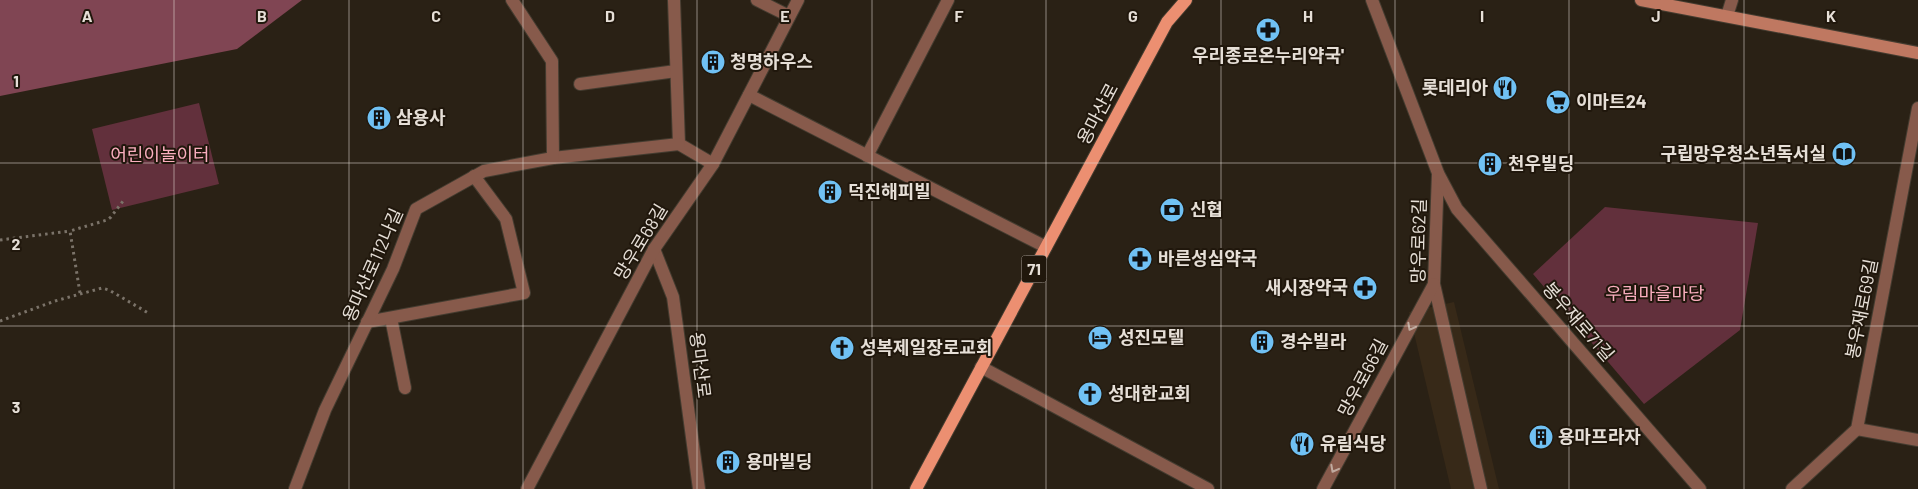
<svg xmlns="http://www.w3.org/2000/svg" width="1918" height="489" font-family="Barlow,'Noto Sans KR',sans-serif">
<style>
.built{fill:#372918}
.green{fill:#62303c}
.forest{fill:#804553}
.lines{fill:none;stroke-linecap:round;stroke-linejoin:round}
.lane-casing{stroke:#443c30;stroke-width:14}
.street-casing{stroke:#443c30;stroke-width:14}
.secondary-casing{stroke:#443c30;stroke-width:14}
.primary-casing{stroke:#443c30;stroke-width:14}
.path{stroke:#7b7369;stroke-width:3;stroke-dasharray:2.5 4;stroke-linecap:butt}
.lane{stroke:#875a4b;stroke-width:12}
.street{stroke:#875a4b;stroke-width:12}
.secondary{stroke:#bf7861;stroke-width:12}
.primary{stroke:#ec8f71;stroke-width:12}
.oneway{stroke:#c0aa9f}
.grid{fill:none;stroke:#e6dfd7;stroke-width:1;stroke-opacity:0.55}
.labels{text-anchor:middle;stroke-width:4;stroke-linejoin:round;paint-order:stroke}
.shield{fill:#20170c;stroke:#aba39a;stroke-width:1}
.shield-label{font-size:16px;font-weight:bold;fill:#e6dfd7}
.poi-label{font-size:18px;font-weight:bold;fill:#e6dfd7;stroke:#20170c;text-anchor:start}
.street-label{font-size:18px;fill:#e6dfd7;stroke:#20170c}
.park-label{font-size:18px;fill:#f9aebe;stroke:#20170c}
.grid-label{font-size:16px;text-anchor:middle;font-weight:bold;fill:#e6dfd7;stroke:#20170c;stroke-width:4;stroke-linejoin:round;paint-order:stroke}
</style>
<rect width="100%" height="100%" fill="#2a2115"/>
<polygon class="built" points="1454,302 1499,489 1451,489 1409,312"/>
<g class="green">
<polygon points="199,103 219,184 112,210 92,129"/>
<polygon points="1605,207 1758,223 1740,330 1644,404 1533,274"/>
</g>
<polygon class="forest" points="0,0 302,0 237,49 0,96"/>
<g class="lines">
<defs>
<g id="lane">
<polyline points="580,84 676,71"/>
<polyline points="867,156 948,0"/>
<polyline points="654,249 673,297 699,489"/>
<polyline points="391,318 405,388"/>
<polyline points="367,322 524,293 506,219 474,176"/>
<polyline points="981,367 1208,489"/>
</g>
<g id="street">
<polyline points="674,0 679,144 713,164"/>
<polyline points="757,0 789,16"/>
<polyline points="1372,0 1438,173 1434,284 1481,489"/>
<polyline points="1727,16 1732,0"/>
<polyline points="749,95 1046,247"/>
<polyline points="553,158 679,144"/>
<polyline points="1439,175 1457,209 1700,489"/>
<polyline points="1857,429 1918,440"/>
<polyline points="295,489 325,410 393,269 416,209 484,171 553,158 552,61 512,0"/>
<polyline points="527,489 654,249 713,164 798,0"/>
<polyline points="1323,489 1434,284"/>
<polyline points="1792,489 1857,429 1918,108"/>
</g>
<polyline id="secondary" points="1641,0 1918,53"/>
<polyline id="primary" points="916,489 1167,22 1186,0"/>
</defs>
<use href="#lane" class="lane-casing"/>
<use href="#street" class="street-casing"/>
<use href="#secondary" class="secondary-casing"/>
<use href="#primary" class="primary-casing"/>
<g class="path">
<polyline points="0,240 70,231"/>
<polyline points="80,293 70,231 107,220 111,217 123,201"/>
<polyline points="0,321 55,301 102,288 109,290 150,314"/>
</g>
<use href="#lane" class="lane"/>
<use href="#street" class="street"/>
<use href="#secondary" class="secondary"/>
<use href="#primary" class="primary"/>
</g>
<defs><path id="oneway-chevron" d="M-2-3.5L2.5 0L-2 3.5" fill="none" stroke-width="1.6" stroke-linecap="round" stroke-linejoin="round" transform="scale(1.25)"/></defs>
<g class="oneway">
<use href="#oneway-chevron" transform="translate(1411 327) rotate(118)"/>
<use href="#oneway-chevron" transform="translate(1334 469) rotate(118)"/>
</g>
<path class="grid" d="M174,0V489M349,0V489M523,0V489M697,0V489M872,0V489M1046,0V489M1221,0V489M1395,0V489M1569,0V489M1744,0V489M0,163H1918M0,326H1918"/>
<defs>
<symbol id="pharmacy-disc" viewBox="-11 -11 22 22"><circle r="9.5" fill="#70c1f4" stroke="#20170c"/><path d="M-2-6h4v4h4v4h-4v4h-4v-4h-4v-4h4Z" fill="#111"/></symbol>
<symbol id="building-disc" viewBox="-11 -11 22 22"><circle r="9.5" fill="#70c1f4" stroke="#20170c"/><path d="M-4-6H4V6H1V3H-1V6H-4ZM-2.5-4.3h1.7v1.8h-1.7ZM.8-4.3h1.7v1.8H.8ZM-2.5-1h1.7V.8h-1.7ZM.8-1h1.7V.8H.8Z" fill="#111"/></symbol>
<symbol id="restaurant-disc" viewBox="-11 -11 22 22"><circle r="9.5" fill="#70c1f4" stroke="#20170c"/><path d="M-5-6h1v4h1v-4h1v4h1v-4h1v5L-1.5 .5V6h-2V.5L-5-1ZM5-6V6H3V1.5H1.5Q1.5-4 5-6Z" fill="#111"/></symbol>
<symbol id="supermarket-disc" viewBox="-11 -11 22 22"><circle r="9.5" fill="#70c1f4" stroke="#20170c"/><path d="M-6-5.5h2.5l.6 2H6L4.5 2H-2.5L-4.4-4H-6ZM-1.5 3.2a1.3 1.3 0 1 0 .1 0ZM3 3.2a1.3 1.3 0 1 0 .1 0Z" fill="#111"/></symbol>
<symbol id="library-disc" viewBox="-11 -11 22 22"><circle r="9.5" fill="#70c1f4" stroke="#20170c"/><path d="M-6-4Q-3-5.5-.7-3.5V5Q-3 3-6 4ZM6-4Q3-5.5 .7-3.5V5Q3 3 6 4Z" fill="#111"/></symbol>
<symbol id="bank-disc" viewBox="-11 -11 22 22"><circle r="9.5" fill="#70c1f4" stroke="#20170c"/><path d="M-6-4H6V4H-6ZM0-2.3a2.3 2.3 0 1 0 0 4.6a2.3 2.3 0 1 0 0-4.6Z" fill="#111"/></symbol>
<symbol id="hotel-disc" viewBox="-11 -11 22 22"><circle r="9.5" fill="#70c1f4" stroke="#20170c"/><path d="M-6-4.5h1.5V1H6V5H4.5V3h-9V5H-6ZM-4 0a1.8 1.8 0 1 1 3.6 0ZM.5 0V-2.5h3Q6-2.5 6 0Z" fill="#111"/></symbol>
<symbol id="church-disc" viewBox="-11 -11 22 22"><circle r="9.5" fill="#70c1f4" stroke="#20170c"/><path d="M-1.2-6h2.4v3.5h3.3v2.4h-3.3V6h-2.4V-.1h-3.3v-2.4h3.3Z" fill="#111"/></symbol>
</defs>
<g fill-rule="evenodd">
<use href="#pharmacy-disc" x="1254" y="16" width="28" height="28"/>
<use href="#building-disc" x="699" y="48" width="28" height="28"/>
<use href="#restaurant-disc" x="1491" y="74" width="28" height="28"/>
<use href="#supermarket-disc" x="1544" y="88" width="28" height="28"/>
<use href="#building-disc" x="365" y="104" width="28" height="28"/>
<use href="#library-disc" x="1830" y="140" width="28" height="28"/>
<use href="#building-disc" x="1476" y="150" width="28" height="28"/>
<use href="#building-disc" x="816" y="178" width="28" height="28"/>
<use href="#bank-disc" x="1158" y="196" width="28" height="28"/>
<use href="#pharmacy-disc" x="1126" y="245" width="28" height="28"/>
<use href="#pharmacy-disc" x="1351" y="274" width="28" height="28"/>
<use href="#hotel-disc" x="1086" y="324" width="28" height="28"/>
<use href="#building-disc" x="1248" y="328" width="28" height="28"/>
<use href="#church-disc" x="828" y="334" width="28" height="28"/>
<use href="#church-disc" x="1076" y="380" width="28" height="28"/>
<use href="#building-disc" x="1527" y="423" width="28" height="28"/>
<use href="#restaurant-disc" x="1288" y="430" width="28" height="28"/>
<use href="#building-disc" x="714" y="448" width="28" height="28"/>
</g>
<g class="labels">
<rect class="shield" x="1021.5" y="255.5" width="25" height="27" rx="4"/>
<g class="shield-label">
<text x="1034" y="275">71</text>
</g>
<g class="poi-label">
<text x="1268" y="62" text-anchor="middle">우리종로온누리약국'</text>
<text x="730" y="68">청명하우스</text>
<text x="1488" y="94" text-anchor="end">롯데리아</text>
<text x="1576" y="108">이마트24</text>
<text x="396" y="124">삼용사</text>
<text x="1826" y="160" text-anchor="end">구립망우청소년독서실</text>
<text x="1508" y="170">천우빌딩</text>
<text x="848" y="198">덕진해피빌</text>
<text x="1190" y="216">신협</text>
<text x="1158" y="265">바른성심약국</text>
<text x="1348" y="294" text-anchor="end">새시장약국</text>
<text x="1118" y="344">성진모텔</text>
<text x="1280" y="348">경수빌라</text>
<text x="860" y="354">성복제일장로교회</text>
<text x="1108" y="400">성대한교회</text>
<text x="1558" y="443">용마프라자</text>
<text x="1320" y="450">유림식당</text>
<text x="746" y="468">용마빌딩</text>
</g>
<g class="street-label">
<text transform="translate(1098 114) rotate(-62)" y="6">용마산로</text>
<text transform="translate(1419 241) rotate(-89)" y="6">망우로62길</text>
<text transform="translate(641 242) rotate(-59)" y="6">망우로68길</text>
<text transform="translate(373 265) rotate(-66)" y="6">용마산로112나길</text>
<text transform="translate(1862 309) rotate(-79)" y="6">봉우재로69길</text>
<text transform="translate(1578 322) rotate(49)" y="6">봉우재로71길</text>
<text transform="translate(700 365) rotate(83)" y="6">용마산로</text>
<text transform="translate(1363 378) rotate(-62)" y="6">망우로66길</text>
</g>
<g class="park-label">
<text x="160" y="161">어린이놀이터</text>
<text x="1655" y="300">우림마을마당</text>
</g>
</g>
<g class="grid-label">
<text x="87" y="22">A</text>
<text x="262" y="22">B</text>
<text x="436" y="22">C</text>
<text x="610" y="22">D</text>
<text x="785" y="22">E</text>
<text x="959" y="22">F</text>
<text x="1133" y="22">G</text>
<text x="1308" y="22">H</text>
<text x="1482" y="22">I</text>
<text x="1656" y="22">J</text>
<text x="1831" y="22">K</text>
<text x="16" y="87">1</text>
<text x="16" y="250">2</text>
<text x="16" y="413">3</text>
</g>
</svg>
